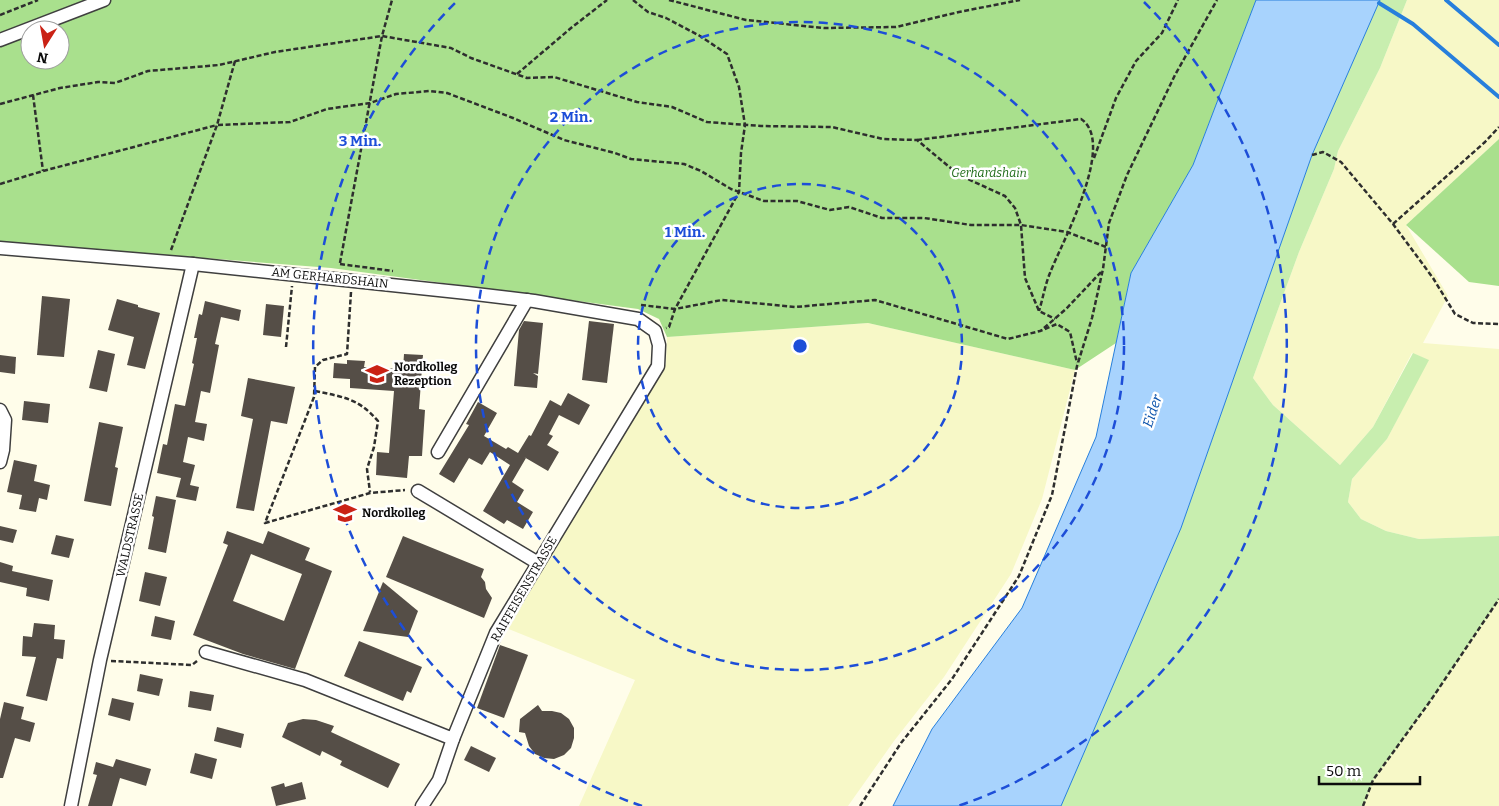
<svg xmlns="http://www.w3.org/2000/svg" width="1499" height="806" font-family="Bitter,serif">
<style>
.farmland{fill:#f7f8c7}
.green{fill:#c8eeaf}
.forest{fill:#a9e08d;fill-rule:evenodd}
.water{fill:#a8d3fd;stroke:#277fdc}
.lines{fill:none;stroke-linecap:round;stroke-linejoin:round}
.stream{stroke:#277fdc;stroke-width:4}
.building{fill:#554e47;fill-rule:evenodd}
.minor-casing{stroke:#3f3f3f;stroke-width:15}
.path{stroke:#2e2e2e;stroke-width:2.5;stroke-dasharray:5 2.5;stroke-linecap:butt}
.minor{stroke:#fff;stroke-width:12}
.ring{fill:none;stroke:#1d4ed8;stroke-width:2.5;stroke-dasharray:9 6}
.labels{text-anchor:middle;stroke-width:5;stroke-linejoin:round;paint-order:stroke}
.park-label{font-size:12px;font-style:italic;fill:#1d6a16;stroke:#fff}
.street-label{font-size:12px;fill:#0c0c0c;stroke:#fff}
.poi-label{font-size:12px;font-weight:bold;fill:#0c0c0c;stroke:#fff;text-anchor:start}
.water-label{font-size:14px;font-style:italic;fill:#0850aa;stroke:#fff}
.centre{fill:#1d4ed8;stroke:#fff;stroke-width:2.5}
.ring-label{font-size:15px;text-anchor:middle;font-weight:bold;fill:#1d4ed8;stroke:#fff;stroke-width:5;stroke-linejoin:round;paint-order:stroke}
</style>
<rect width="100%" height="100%" fill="#fffdea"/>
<g class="farmland">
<polygon points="1407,0 1499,0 1499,139 1406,225 1448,296 1423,343 1499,349 1499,536 1419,539 1386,531 1361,519 1348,502 1352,479 1387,439 1428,360 1412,353 1373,427 1340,465 1273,405 1253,378 1299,252 1334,169 1338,151 1380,68"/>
<polygon points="868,323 1075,370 1042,499 1011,574 944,677 894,741 848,806 579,806 635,680 506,628 666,364 667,337"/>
<polygon points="1499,598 1499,806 1363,806 1373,780"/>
</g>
<polygon class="green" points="1380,0 1407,0 1380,68 1338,151 1334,169 1299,252 1253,378 1273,405 1340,465 1373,427 1413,353 1429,360 1387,439 1352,479 1348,502 1361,519 1386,531 1419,539 1499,536 1499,599 1431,700 1373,780 1363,806 1061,806 1181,528 1312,155"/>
<g class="forest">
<path d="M0,0H1256L1193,165L1131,273L1116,343L1075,370L868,323L667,337L659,319L638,309L331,268L0,242ZM30,30H60V60H30Z"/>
<polygon points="1499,139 1499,286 1469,282 1406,225"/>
</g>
<polygon class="water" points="1256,0 1380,0 1312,155 1181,528 1061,806 893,806 932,729 1022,608 1096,437 1131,273 1193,165"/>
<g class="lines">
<g class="stream">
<polyline points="1446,0 1499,45"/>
<polyline points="1379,3 1413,24 1499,97"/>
</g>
</g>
<g class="building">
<polygon points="42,296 70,299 64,357 37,355"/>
<polygon points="117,299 138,305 138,307 160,313 145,369 127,365 134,337 108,330"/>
<polygon points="205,301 241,310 239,321 221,317 215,344 219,345 210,393 201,391 195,422 207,424 204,441 188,437 183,462 195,465 190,485 199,487 196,501 176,497 181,478 157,473 163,444 167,445 175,404 185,406 194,364 192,363 197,338 194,338 199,314 202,315"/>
<polygon points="266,304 284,306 281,337 263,335"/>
<polygon points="524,321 543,323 538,374 533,373 538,376 537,388 514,386 519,330"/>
<polygon points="589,321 614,324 607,383 582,380"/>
<polygon points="98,350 115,354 107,392 89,388"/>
<polygon points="404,354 423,355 419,409 425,410 422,456 409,456 407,478 376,475 377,452 389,453 394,391 350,388 350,379 333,378 334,363 347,364 347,360 365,361 364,367 403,369"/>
<polygon points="0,355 16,357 15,374 0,372"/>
<polygon points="248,378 295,387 287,424 271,421 254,511 236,508 253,419 241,416"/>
<polygon points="568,393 590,405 579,425 559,415 549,434 553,436 547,445 559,452 548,471 524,457 526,458 512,482 524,490 517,502 533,512 523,529 507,520 504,524 483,511 510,465 490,452 482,465 469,458 454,483 439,474 469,425 466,424 478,402 497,413 484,436 506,449 508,447 518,453 529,435 531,436 550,400 561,406"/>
<polygon points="24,401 50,404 48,423 22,420"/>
<polygon points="99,422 123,427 115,467 118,468 111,506 84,501"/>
<polygon points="14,460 37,465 34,481 50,485 47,500 39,498 36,512 19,509 22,495 7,492"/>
<polygon points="156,496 176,500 166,553 148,549 154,517 152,516"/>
<polygon points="0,526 17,530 13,543 0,540"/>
<path d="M227,531L263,544L268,531L310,548L305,560L332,571L295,669L243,654L193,635L228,545L223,543ZM251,554L302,574L284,621L233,601Z"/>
<polygon points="56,535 74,539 69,558 51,554"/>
<polygon points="403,536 484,569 481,577 485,582 486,589 492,598 484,618 386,577"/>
<polygon points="0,562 13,566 12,571 53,580 49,601 26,596 27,588 0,582"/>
<polygon points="145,572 167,577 160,606 139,601"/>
<polygon points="383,582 418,611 408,637 363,631"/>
<polygon points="155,616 175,621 171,640 151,636"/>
<polygon points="34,623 55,625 54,639 65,640 63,659 57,658 47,701 26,696 36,657 22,656 23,636 32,637"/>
<polygon points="359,641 422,667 411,693 407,691 403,701 344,676"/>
<polygon points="500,645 528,655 504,718 477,708"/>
<polygon points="140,674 163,679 159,696 137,691"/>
<polygon points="190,691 214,695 211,711 188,707"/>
<polygon points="112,698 134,703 130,721 108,715"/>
<polygon points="4,702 24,707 21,719 35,723 30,742 15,738 3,778 0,778 0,719"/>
<polygon points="538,705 542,711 552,711 561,713 569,719 574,728 574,738 571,748 564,755 554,759 544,758 535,754 529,746 525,733 519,732 520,719"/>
<polygon points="303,719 316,720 334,726 331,732 400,764 388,788 340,765 342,761 322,751 320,756 282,737 288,723"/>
<polygon points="217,727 244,734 241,748 214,741"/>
<polygon points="471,746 496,758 489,772 464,760"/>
<polygon points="195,753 217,759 212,779 190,773"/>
<polygon points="116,759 151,769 146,786 120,778 112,806 88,806 97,775 93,774 96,762 113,767"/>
<polygon points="302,782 306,799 276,806 271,787 284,783 285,787"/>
</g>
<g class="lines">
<defs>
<g id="minor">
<polyline points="0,40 104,0"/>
<polyline points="0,248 193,264 467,293 534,301 638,319 655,331 659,345 658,366 496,633 453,739 305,680 206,652"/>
<polyline points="0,410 5,420 3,450 0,462"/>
<polyline points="438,452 527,300"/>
<polyline points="418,491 538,563"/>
<polyline points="71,806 100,660 193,264"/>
<polyline points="422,806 439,780 453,739"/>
</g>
</defs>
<use href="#minor" class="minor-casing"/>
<g class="path">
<polyline points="633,0 648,12 666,18 700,36 727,54 739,87 745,125 741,153 739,192 675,309 669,327 666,328"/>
<polyline points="669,0 746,20 824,28 896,27 959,12 1020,0"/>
<polyline points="0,15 38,0"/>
<polyline points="235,61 217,125 290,122 327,109 370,103 396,94 430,91 447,93 513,118 564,140 615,153 631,159 684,164 701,171 731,189 764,201 797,201 830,210 849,207 882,218 924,218 971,225 1021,225 1067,232 1106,247"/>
<polyline points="517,74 571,28 607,0"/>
<polyline points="33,95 43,171"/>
<polyline points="0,104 60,88 98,82 115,83 148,71 219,65 275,52 382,36 451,48 471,58 527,78 554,77 637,102 672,107 707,122 761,126 832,127 883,139 917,140 959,175 1005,196 1015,208 1021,225 1025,278 1039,311 1055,319"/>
<path d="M917,140L1081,119C1117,143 1062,242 1050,273C1045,285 1043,298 1039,311"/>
<polyline points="1312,155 1323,152 1341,162 1393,224 1433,278 1455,314 1473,323 1499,324"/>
<polyline points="1094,158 1116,98 1136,61 1162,33 1178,0"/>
<polyline points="0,184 43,171 217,125"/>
<polyline points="1393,224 1485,142 1499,127"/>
<polyline points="171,250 217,125"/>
<polyline points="340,263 382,36 392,0"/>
<polyline points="340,264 393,271"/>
<polyline points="351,292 347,354 323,360 315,367 314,397 265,523 370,493 405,490"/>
<polyline points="641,305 675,309 722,300 795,307 875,300 1008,339 1040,331 1057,324 1070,332 1077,363"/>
<polyline points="1044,328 1066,309 1102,271"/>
<polyline points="286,347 292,286"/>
<path d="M315,391C343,397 358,398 378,421L374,447L367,469L370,492"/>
<polyline points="111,661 192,665 197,661"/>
<polyline points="860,806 901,743 952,679 1019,576 1052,495 1077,366 1092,318 1103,269 1109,223 1127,175 1175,75 1217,0"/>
<polyline points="1363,806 1373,780 1431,700 1499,599"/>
</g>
<use href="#minor" class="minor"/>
</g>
<g class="ring">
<circle cx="800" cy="346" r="162"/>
<circle cx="800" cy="346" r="324"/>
<path d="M642 806A486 486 0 0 1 456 2M1144 2A486 486 0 0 1 958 806"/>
</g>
<defs>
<symbol id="university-bare" viewBox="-9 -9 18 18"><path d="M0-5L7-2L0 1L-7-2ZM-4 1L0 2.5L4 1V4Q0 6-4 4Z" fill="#ca2215" stroke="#fff" stroke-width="2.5" paint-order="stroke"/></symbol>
</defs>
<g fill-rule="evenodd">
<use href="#university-bare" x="361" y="358" width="32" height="32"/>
<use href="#university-bare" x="329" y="497" width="32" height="32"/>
</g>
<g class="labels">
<g class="park-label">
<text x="989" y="177">Gerhardshain</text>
</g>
<g class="street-label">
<text transform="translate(330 278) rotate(6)" y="4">AM GERHARDSHAIN</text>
<text transform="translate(130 535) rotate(-77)" y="4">WALDSTRASSE</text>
<text transform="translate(524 589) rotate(-60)" y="4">RAIFFEISENSTRASSE</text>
</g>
<g class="poi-label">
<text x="394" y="371">Nordkolleg<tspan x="394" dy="14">Rezeption</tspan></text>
<text x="362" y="517">Nordkolleg</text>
</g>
<g class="water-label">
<text transform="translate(1152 411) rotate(-72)" y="5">Eider</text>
</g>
</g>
<circle cx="800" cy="346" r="8" class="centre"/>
<g class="ring-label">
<text x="571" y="122">2 Min.</text>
<text x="360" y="146">3 Min.</text>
<text x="685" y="237">1 Min.</text>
</g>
<g transform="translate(45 45) rotate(191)"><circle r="24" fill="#ffffff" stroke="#9e9e9e"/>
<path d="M0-4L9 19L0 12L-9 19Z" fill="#ca2215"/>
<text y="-8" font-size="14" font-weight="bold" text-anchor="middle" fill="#0c0c0c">N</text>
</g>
<path d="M1319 776v8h101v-8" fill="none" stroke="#0c0c0c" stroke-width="2.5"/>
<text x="1326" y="776" font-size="15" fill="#0c0c0c" stroke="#ffffff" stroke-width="4" paint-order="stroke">50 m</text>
</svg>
